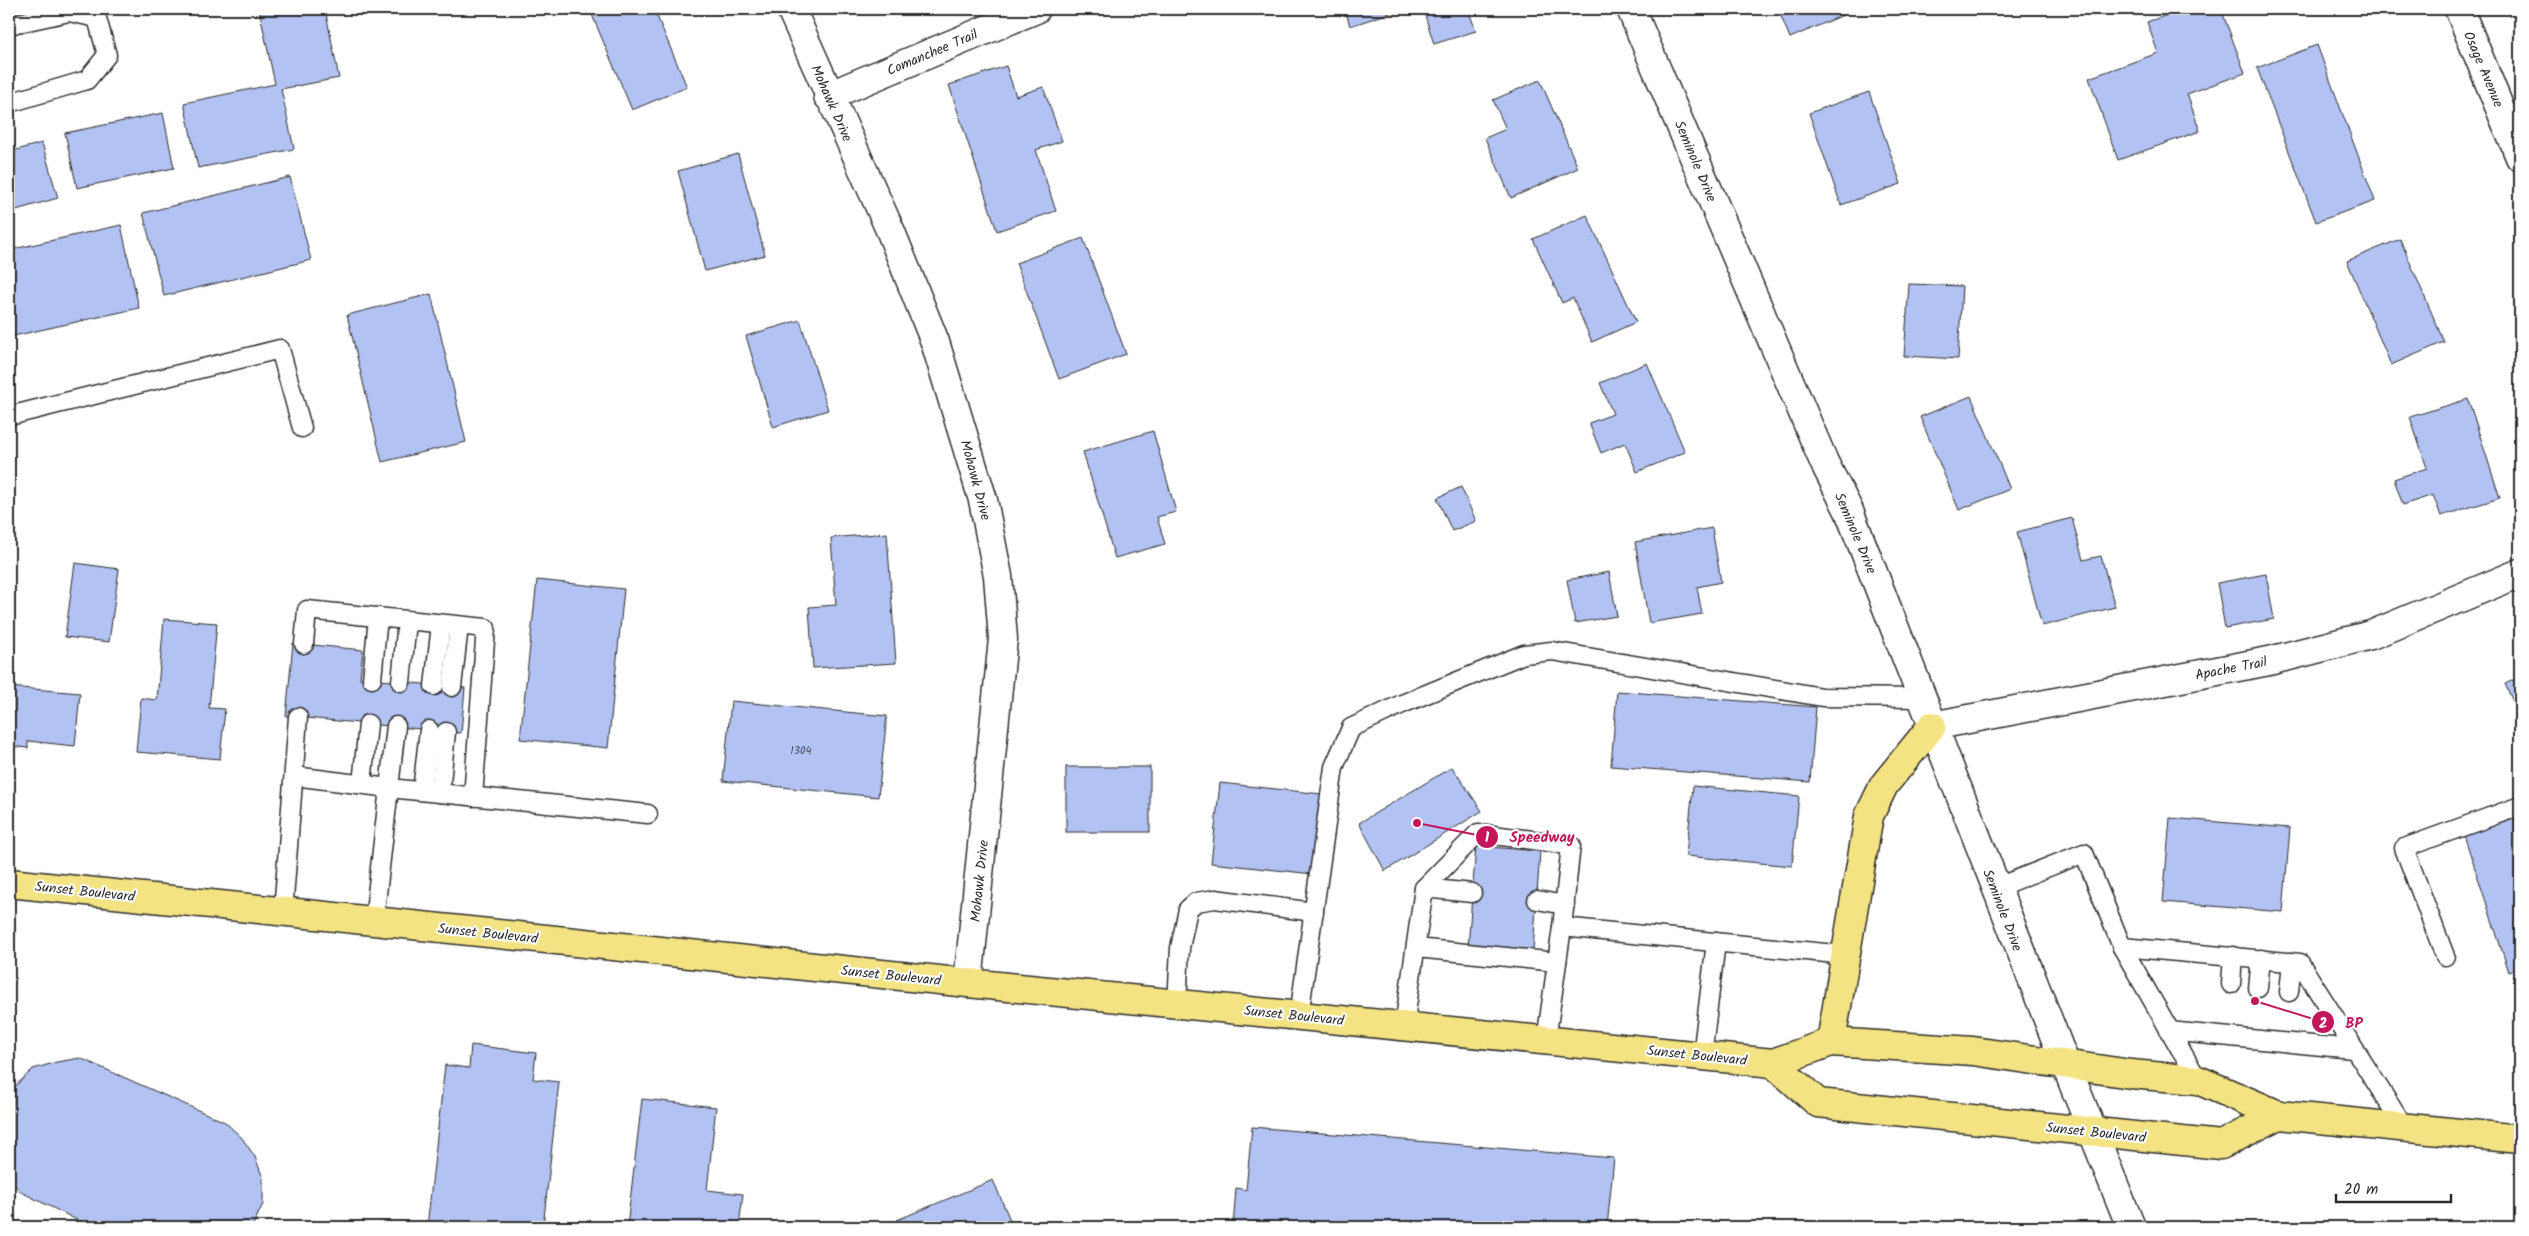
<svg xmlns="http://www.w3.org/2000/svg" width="2529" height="1236" font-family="Kalam,sans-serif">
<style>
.building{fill:#b2c2f2;stroke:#2b2b2b}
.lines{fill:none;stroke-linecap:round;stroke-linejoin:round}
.service-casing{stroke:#2b2b2b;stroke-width:21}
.minor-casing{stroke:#2b2b2b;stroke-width:31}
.secondary-casing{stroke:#2b2b2b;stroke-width:31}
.primary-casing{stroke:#2b2b2b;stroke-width:31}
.service{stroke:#fff;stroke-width:18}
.minor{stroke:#fff;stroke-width:28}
.secondary{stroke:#fff;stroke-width:28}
.primary{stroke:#f4e382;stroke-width:28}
.labels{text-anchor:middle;stroke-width:4;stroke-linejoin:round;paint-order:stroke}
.number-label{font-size:11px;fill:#4d515d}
.street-label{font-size:14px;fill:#2b2b2b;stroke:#fff}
.leader{fill:none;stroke:#c2185b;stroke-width:2}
.callout-dot{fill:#c2185b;stroke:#fff;stroke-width:2}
.mark-label{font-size:15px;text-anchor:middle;font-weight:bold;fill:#fff}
.callout-label{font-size:15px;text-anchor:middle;font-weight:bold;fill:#c2185b;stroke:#fff;stroke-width:4;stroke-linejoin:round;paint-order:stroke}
</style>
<rect width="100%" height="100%" fill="#fff"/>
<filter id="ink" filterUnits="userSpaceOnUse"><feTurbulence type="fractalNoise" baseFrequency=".02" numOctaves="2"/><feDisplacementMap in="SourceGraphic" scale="10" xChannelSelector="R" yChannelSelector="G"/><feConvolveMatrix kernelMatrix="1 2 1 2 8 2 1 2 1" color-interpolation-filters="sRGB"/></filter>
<g filter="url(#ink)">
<g class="building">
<polygon points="259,9 325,9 339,78 281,89 294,149 198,168 184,103 275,84"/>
<polygon points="594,9 654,9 687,87 632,110 590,10"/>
<polygon points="1345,9 1402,9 1350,26"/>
<polygon points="1423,9 1468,9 1476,31 1434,44"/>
<polygon points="1778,9 1846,9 1848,13 1790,38"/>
<polygon points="2184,9 2221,9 2245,73 2187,94 2200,131 2118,160 2089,78 2158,53 2147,22"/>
<polygon points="2317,45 2375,201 2316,222 2257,68"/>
<polygon points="1006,66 1016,96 1043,87 1062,141 1036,150 1056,211 997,231 949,85"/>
<polygon points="1540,80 1578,168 1511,198 1485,138 1506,129 1493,100"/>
<polygon points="1869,92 1901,184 1841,205 1809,113"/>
<polygon points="163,113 174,168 77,188 65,133"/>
<polygon points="42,143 58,198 9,212 9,152"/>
<polygon points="738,154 765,255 705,271 678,171"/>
<polygon points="290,177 311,260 164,296 143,213"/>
<polygon points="1587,215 1636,322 1592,342 1573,298 1562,303 1533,239"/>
<polygon points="121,225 139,308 9,337 9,250"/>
<polygon points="1083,238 1126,354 1059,379 1016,263"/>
<polygon points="2400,239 2444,342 2391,365 2347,261"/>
<polygon points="1909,284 1962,286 1958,359 1904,356"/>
<polygon points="431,294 466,442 382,462 347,315"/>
<polygon points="800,320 828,410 773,427 746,336"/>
<polygon points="1647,363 1685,452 1637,472 1625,443 1601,453 1589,423 1613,414 1600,383"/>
<polygon points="1971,396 2010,489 1959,510 1920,417"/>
<polygon points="2468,399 2500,498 2441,516 2433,495 2403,505 2394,479 2427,468 2410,417"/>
<polygon points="1153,431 1176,512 1157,517 1165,544 1115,558 1083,452"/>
<polygon points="1461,487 1476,521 1452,531 1437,498"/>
<polygon points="2072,518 2083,560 2101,556 2115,607 2042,626 2017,532"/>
<polygon points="1712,528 1721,582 1697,587 1702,614 1649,623 1635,542"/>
<polygon points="887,533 896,663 813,668 809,607 836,605 831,538"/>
<polygon points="75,563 119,569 109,642 65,637"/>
<polygon points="1609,572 1617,616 1575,623 1567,580"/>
<polygon points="2266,574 2274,619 2225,628 2217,583"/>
<polygon points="537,580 624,589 608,748 520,739"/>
<polygon points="164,619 217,623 209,708 225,709 220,759 136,752 141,698 157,700"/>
<polygon points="293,643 363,650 360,678 465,688 461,733 286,716"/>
<polygon points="2520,677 2520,717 2505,684"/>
<polygon points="9,687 80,693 75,746 28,741 28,748 9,746"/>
<polygon points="1617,691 1816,707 1810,782 1611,766"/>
<polygon points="731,701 887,716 878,797 723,781"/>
<rect x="1066" y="767" width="84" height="65"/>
<polygon points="1452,767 1482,811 1385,871 1359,823"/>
<polygon points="1220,783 1322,794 1313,874 1211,863"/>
<polygon points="1693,786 1799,796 1792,866 1686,856"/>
<polygon points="2520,817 2520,968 2509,972 2464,835"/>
<polygon points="2170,818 2290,828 2283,912 2163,902"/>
<polygon points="1476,846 1540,851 1533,951 1468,947"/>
<polygon points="471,1045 536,1053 533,1079 559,1082 543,1227 427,1227 445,1065 469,1068"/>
<polygon points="80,1058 225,1122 242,1138 255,1157 263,1178 263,1204 252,1227 91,1227 21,1192 9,1178 9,1092 33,1069 57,1062"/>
<polygon points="642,1099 716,1107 707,1190 743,1194 739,1227 627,1227"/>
<polygon points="1252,1127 1614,1158 1607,1227 1233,1227 1236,1188 1246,1190"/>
<polygon points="993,1180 1013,1227 900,1227 897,1220"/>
</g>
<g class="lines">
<defs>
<g id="service">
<polyline points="9,25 69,12 97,18 107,55 87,80 9,103"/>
<polyline points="9,416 280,349 302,428"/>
<polyline points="304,644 307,610 486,628 473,797"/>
<polyline points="372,679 378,617"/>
<polyline points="401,682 407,621"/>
<polyline points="434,686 441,624"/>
<polyline points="452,687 459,626"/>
<polyline points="294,776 389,788 648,814"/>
<polyline points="362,784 368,724"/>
<polyline points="422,791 429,730"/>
<polyline points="440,793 446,732"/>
<polyline points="1424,888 1472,893"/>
<polyline points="1995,888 2084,853 2122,947 2300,963 2404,1127"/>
<polyline points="1537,900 1565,905"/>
<polyline points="283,912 298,717"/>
<polyline points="374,921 396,726"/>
<polyline points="2122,947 2198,1080"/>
<polyline points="1416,948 1557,962"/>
<polyline points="2445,956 2404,848 2520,806"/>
<polyline points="2231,984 2233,956"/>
<polyline points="2258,988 2261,959"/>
<polyline points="2289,992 2292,962"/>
<polyline points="1177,1004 1180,948 1188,909 1196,902 1215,899 1314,912"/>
<polyline points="1299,1016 1334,767 1351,728 1402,704 1524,654 1552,651 1822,697 1921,698"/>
<polyline points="1404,1027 1424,888 1478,833 1571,845 1562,927 1846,955"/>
<polyline points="2169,1031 2353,1049"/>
<polyline points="1546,1041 1562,927"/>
<polyline points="1702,1056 1716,942"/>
</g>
<g id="minor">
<polyline points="791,9 891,232 935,342 983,500 998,576 1003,639 968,983"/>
<polyline points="1631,9 1824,462 1849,511 2065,1063"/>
<polyline points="2459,9 2520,157"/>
<polyline points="828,96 1036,9"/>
<polyline points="1932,726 2269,661 2371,635 2520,573"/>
</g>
<polyline id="secondary" points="2065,1063 2131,1227"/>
<g id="primary">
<polyline points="9,883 968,983 1773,1063 1831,1042 1973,1051 2131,1074 2198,1080 2279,1115 2520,1139"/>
<polyline points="1831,1042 1869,816 1884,785 1932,726"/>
<polyline points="1773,1063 1818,1103 2221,1145 2279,1115"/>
</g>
</defs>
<use href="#service" class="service-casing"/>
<use href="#minor" class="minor-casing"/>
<use href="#secondary" class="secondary-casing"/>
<use href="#primary" class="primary-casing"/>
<use href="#service" class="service"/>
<use href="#minor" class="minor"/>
<use href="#secondary" class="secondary"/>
<use href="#primary" class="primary"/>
</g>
</g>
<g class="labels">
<g class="number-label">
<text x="801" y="754">1304</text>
</g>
<g class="street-label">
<text transform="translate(932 52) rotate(-23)" y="5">Comanchee Trail</text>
<text transform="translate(2484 69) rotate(67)" y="5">Osage Avenue</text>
<text transform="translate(832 103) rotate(66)" y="5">Mohawk Drive</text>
<text transform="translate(1696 161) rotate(67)" y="5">Seminole Drive</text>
<text transform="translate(976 480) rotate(75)" y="5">Mohawk Drive</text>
<text transform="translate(1856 533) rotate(67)" y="5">Seminole Drive</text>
<text transform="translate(2231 668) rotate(-11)" y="5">Apache Trail</text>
<text transform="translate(979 881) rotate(-84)" y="5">Mohawk Drive</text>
<text transform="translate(85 891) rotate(6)" y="5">Sunset Boulevard</text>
<text transform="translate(2003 910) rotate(69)" y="5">Seminole Drive</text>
<text transform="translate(488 933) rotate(6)" y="5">Sunset Boulevard</text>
<text transform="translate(891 975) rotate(6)" y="5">Sunset Boulevard</text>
<text transform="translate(1294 1015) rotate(6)" y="5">Sunset Boulevard</text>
<text transform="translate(1697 1055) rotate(6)" y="5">Sunset Boulevard</text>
<text transform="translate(2096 1132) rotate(6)" y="5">Sunset Boulevard</text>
</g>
</g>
<path class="leader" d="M1417 823L1487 837M2255 1001L2323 1022"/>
<g class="callout-dot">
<circle cx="1417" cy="823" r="5"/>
<circle cx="2255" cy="1001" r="5"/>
<circle cx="1487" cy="837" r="12"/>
<circle cx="2323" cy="1022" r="12"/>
</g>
<g class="mark-label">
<text x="1487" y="842">1</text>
<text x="2323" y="1028">2</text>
</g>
<g class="callout-label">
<text x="1542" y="842">Speedway</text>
<text x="2354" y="1028">BP</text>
</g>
<rect width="2529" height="1236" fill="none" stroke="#fff" stroke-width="30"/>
<rect x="15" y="15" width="2499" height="1206" fill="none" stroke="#2b2b2b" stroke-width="2" filter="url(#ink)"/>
<path d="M2336 1194v8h115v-8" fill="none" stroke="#2b2b2b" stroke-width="2.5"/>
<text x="2344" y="1194" font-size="15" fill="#2b2b2b" stroke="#ffffff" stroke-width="4" paint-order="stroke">20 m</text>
</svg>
